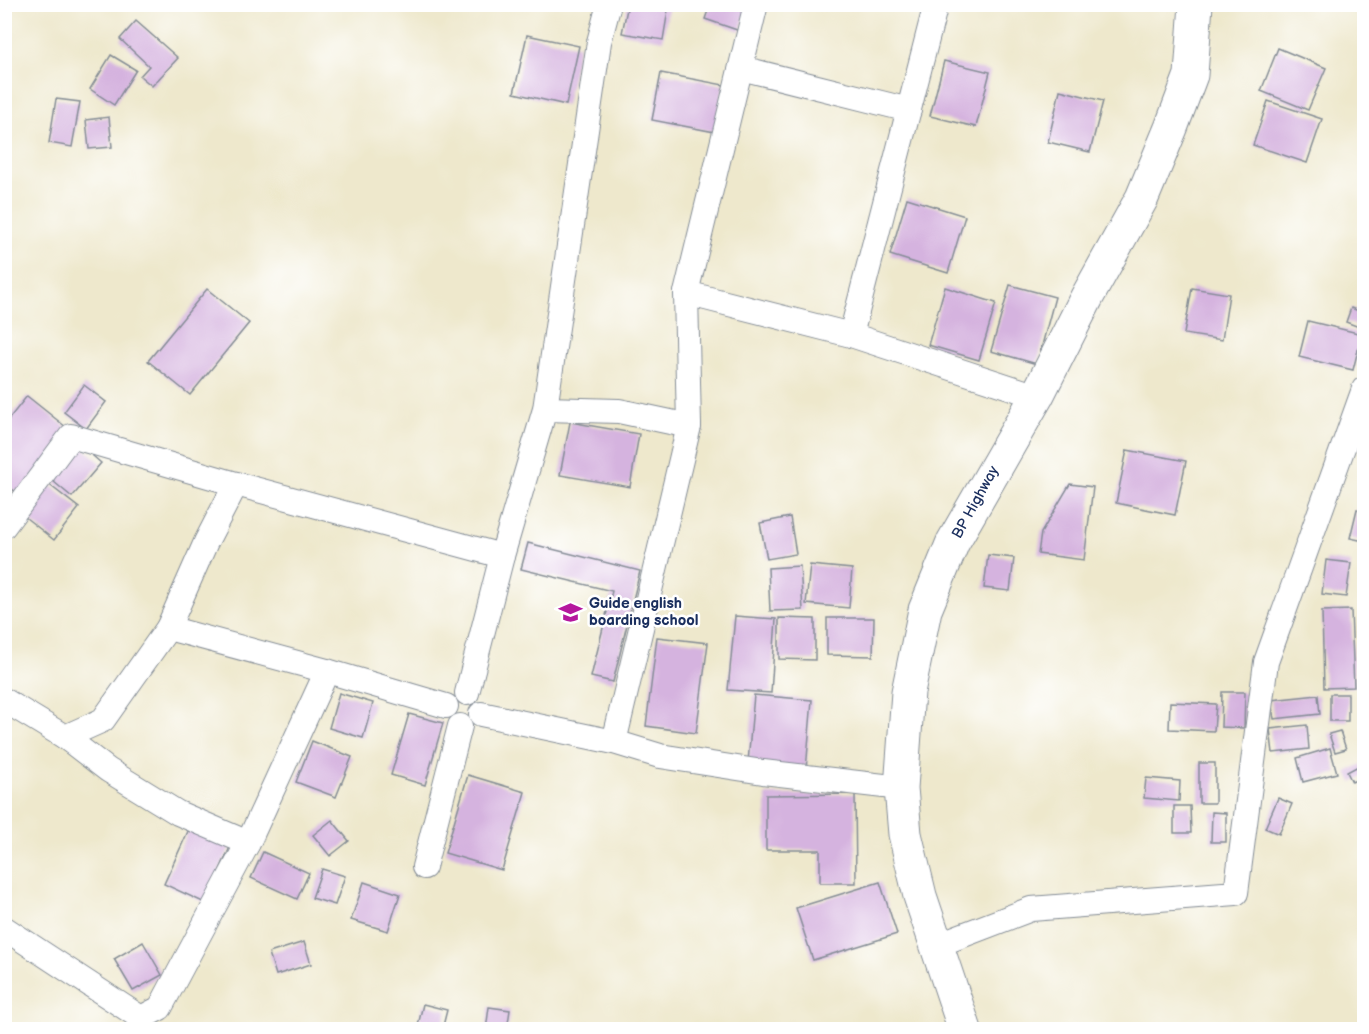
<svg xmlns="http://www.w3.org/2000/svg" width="1369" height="1034" font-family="'Balsamiq Sans',sans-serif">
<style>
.building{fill:#d5b3df}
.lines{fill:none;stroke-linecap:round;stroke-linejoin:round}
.street-casing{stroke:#848c95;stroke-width:26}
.highway-casing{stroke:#848c95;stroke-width:35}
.street{stroke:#fff;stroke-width:24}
.highway{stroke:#fff;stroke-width:33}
.labels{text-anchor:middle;stroke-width:5;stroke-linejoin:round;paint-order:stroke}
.street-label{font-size:15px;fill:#1b2f5e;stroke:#fff}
.poi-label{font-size:15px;font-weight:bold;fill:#1b2f5e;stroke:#fff;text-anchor:start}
</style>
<rect width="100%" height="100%" fill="#fff"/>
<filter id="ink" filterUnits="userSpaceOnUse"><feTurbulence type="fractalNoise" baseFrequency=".0167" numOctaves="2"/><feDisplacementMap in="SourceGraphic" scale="12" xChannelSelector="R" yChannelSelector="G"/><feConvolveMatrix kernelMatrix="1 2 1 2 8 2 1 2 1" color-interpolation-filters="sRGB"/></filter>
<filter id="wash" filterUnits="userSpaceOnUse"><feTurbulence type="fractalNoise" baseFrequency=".008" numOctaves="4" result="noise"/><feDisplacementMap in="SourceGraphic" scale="24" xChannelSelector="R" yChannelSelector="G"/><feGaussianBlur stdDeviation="1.35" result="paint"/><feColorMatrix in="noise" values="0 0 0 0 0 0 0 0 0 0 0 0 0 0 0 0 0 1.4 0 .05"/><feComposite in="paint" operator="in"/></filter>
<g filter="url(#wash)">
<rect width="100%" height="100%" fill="#eee8cc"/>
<g id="blocks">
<g class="building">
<polygon points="628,4 669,4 663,40 622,33"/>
<polygon points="710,5 749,5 740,31 705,19"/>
<polygon points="136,21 178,58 152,86 140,76 149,66 120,39"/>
<polygon points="527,35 579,46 566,105 514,93"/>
<polygon points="1278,48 1326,68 1308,110 1261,91"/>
<polygon points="111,55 136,70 114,105 90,89"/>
<polygon points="944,61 990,72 976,127 930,116"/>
<polygon points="661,73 724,85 715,132 652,120"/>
<polygon points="1060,90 1103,101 1090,152 1048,142"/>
<polygon points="56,99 80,102 72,147 49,143"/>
<polygon points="1268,101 1322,119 1307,163 1253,145"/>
<polygon points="109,117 112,147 89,149 86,120"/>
<polygon points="907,198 965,216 948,273 890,255"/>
<polygon points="1010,285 1055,297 1037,364 991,351"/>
<polygon points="945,287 996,303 979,360 928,345"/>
<polygon points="1192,288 1229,294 1222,340 1184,334"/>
<polygon points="207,289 249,323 190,395 148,361"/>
<polygon points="1351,308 1364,313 1364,329 1346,322"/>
<polygon points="1308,321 1362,334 1353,370 1299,357"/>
<polygon points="84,385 106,402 86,429 64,412"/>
<polygon points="27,396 71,431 20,495 4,483 4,425"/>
<polygon points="570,422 639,434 630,487 560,475"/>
<polygon points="77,442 101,463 72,497 48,477"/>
<polygon points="1127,450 1186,461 1175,515 1116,503"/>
<polygon points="47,483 79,508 54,540 21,514"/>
<polygon points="1070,484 1093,487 1084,560 1038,554 1041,533"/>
<polygon points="1357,509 1364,511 1364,541 1350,538"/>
<polygon points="790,517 796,554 767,559 760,523"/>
<polygon points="528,543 640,571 613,682 591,677 612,591 521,569"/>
<polygon points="988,555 1014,558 1010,591 984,588"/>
<polygon points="1326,560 1351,563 1346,597 1322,594"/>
<polygon points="810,565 852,569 849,608 806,604"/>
<polygon points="800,566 803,610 770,611 768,568"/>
<polygon points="1351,610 1354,687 1324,688 1322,611"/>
<polygon points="735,616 776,619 771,693 728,690"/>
<polygon points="779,618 815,619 815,660 779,659"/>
<polygon points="827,618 874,618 873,656 827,655"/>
<polygon points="657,637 708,643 696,733 646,726"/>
<polygon points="1222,692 1245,692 1244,728 1221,727"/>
<polygon points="339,693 373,703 363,738 329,728"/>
<rect x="1330" y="694" width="18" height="27"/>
<polygon points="754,695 812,700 806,770 748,762"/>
<polygon points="1318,695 1320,714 1274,719 1271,700"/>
<polygon points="1170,702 1216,704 1214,731 1169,729"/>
<polygon points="409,714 443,723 425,785 391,775"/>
<polygon points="1307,725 1309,749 1273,753 1270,729"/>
<polygon points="1340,731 1346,749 1335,752 1329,734"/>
<polygon points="312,741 352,757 336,797 296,782"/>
<polygon points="1330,748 1337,773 1303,782 1297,758"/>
<rect x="1199" y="763" width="16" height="40"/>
<polygon points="1362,764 1364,776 1352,782 1347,772"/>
<polygon points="468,775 525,792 502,870 445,853"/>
<polygon points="1146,778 1180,781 1179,801 1144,798"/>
<polygon points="855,794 856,883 820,883 820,850 766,850 766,795"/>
<polygon points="1278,798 1292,804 1279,834 1265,828"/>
<polygon points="1174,806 1190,806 1191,833 1174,833"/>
<polygon points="1212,812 1226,813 1226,842 1211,842"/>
<polygon points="332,820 349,841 330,856 313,835"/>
<polygon points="190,827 231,845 205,903 164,884"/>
<polygon points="263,852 309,873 297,899 251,878"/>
<polygon points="322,869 345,876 335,905 312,898"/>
<polygon points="364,882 400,894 388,931 351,920"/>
<polygon points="880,882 897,934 813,960 796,908"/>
<polygon points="143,942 162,975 133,991 114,959"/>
<polygon points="304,942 311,964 276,975 269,953"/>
<polygon points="423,1004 447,1010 442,1030 417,1030"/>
<polygon points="489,1007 510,1010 507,1030 486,1030"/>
</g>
</g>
</g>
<g filter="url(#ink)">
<use href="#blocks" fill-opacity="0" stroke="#848c95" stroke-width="1.5"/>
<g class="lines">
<defs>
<g id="street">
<polyline points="741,68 909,110"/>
<polyline points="686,293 851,335 1037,396"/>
<polyline points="851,335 936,4"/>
<polyline points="545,409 619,411 689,426"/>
<polyline points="4,526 71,436 236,484 502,556"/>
<polyline points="168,628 206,542 236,484"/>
<polyline points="467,693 502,556 545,409 599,42 609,4"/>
<polyline points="4,700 65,737 103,720 168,628 327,671 446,706"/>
<polyline points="481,714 614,742 660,756 763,772 901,788"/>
<polyline points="65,737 108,770 178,813 248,843"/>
<polyline points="614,742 689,426 686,293 756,4"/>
<polyline points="424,867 460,726"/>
<polyline points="4,928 141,1018 160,1008 248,843 327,671"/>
<polyline points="937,945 1031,909 1236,893 1266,662 1364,389"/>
</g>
<polyline id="highway" points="965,1030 920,896 905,834 901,788 908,692 925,610 953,542 1037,396 1087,297 1142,198 1171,128 1191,75 1196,4"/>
</defs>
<use href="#street" class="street-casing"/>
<use href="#highway" class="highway-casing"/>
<use href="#street" class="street"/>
<use href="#highway" class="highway"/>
</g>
</g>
<defs>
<symbol id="school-bare" viewBox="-9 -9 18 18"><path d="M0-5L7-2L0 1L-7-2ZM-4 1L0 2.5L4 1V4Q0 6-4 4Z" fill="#b5179e" stroke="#fff" stroke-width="2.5" paint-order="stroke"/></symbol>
</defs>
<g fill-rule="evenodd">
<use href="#school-bare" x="554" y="596" width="33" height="33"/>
</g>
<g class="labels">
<g class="street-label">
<text transform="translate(975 502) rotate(-61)" y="5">BP Highway</text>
</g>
<g class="poi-label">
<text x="589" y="608">Guide english<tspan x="589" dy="17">boarding school</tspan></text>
</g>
</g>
<rect width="1369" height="1034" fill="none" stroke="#fff" stroke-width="24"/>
</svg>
